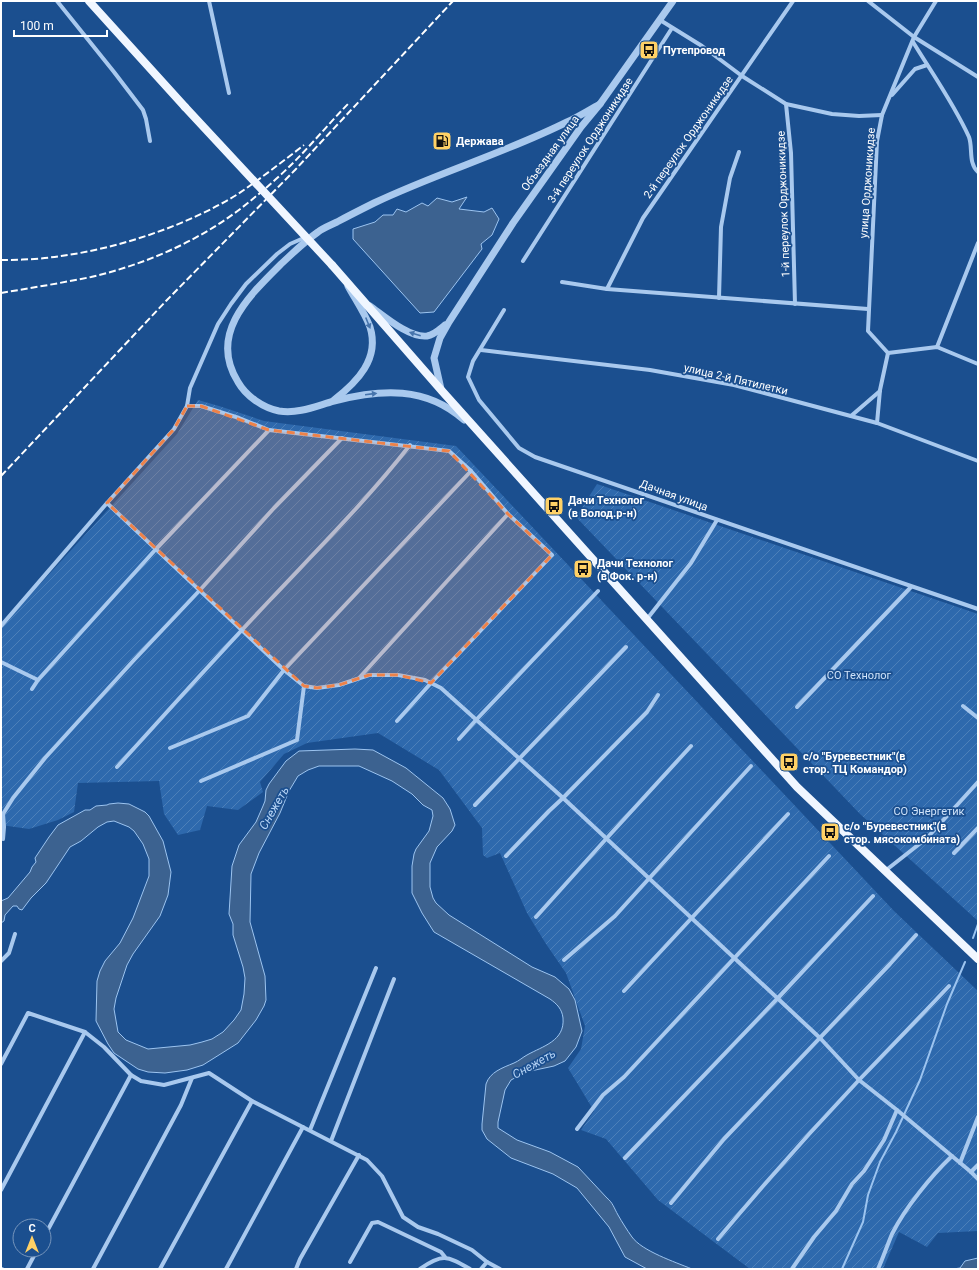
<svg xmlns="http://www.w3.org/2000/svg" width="979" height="1270" font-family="Roboto,sans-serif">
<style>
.garden{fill:url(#garden-furrows)}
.water{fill:#3c6290;stroke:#9cc4f0}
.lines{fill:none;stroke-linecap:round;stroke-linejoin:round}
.stream{stroke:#9cc4f0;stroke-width:2}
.minor{stroke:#a9c9ee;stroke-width:4}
.tertiary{stroke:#a9c9ee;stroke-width:7}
.primary{stroke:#f0f6ff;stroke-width:8}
.rail{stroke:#fff;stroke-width:2;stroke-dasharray:7 3;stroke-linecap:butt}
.primary-bridge{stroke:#f0f6ff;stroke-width:8}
.oneway{fill:#4674ac}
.marked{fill:#ee8249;fill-opacity:0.2;stroke:#ee8249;stroke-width:3;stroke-dasharray:8 5;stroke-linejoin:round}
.labels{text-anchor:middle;stroke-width:3.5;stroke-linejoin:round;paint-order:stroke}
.poi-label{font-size:11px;font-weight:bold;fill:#fff;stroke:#1b4f8f;text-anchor:start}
.street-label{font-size:11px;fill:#fff;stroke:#1b4f8f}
.park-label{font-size:11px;fill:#cfe3fa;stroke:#1b4f8f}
.water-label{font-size:12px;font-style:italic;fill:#b5d3f5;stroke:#1b4f8f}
</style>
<defs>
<pattern id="garden-furrows" width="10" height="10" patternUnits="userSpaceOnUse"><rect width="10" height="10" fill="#2e69ad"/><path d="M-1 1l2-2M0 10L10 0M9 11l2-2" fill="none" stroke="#4d80b9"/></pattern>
</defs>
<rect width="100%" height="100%" fill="#1b4f8f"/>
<g class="garden">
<polygon points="198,400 219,406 264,421 456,446 894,911 978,991 978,1231 938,1233 927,1247 899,1232 883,1269 750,1269 658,1200 606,1139 581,1130 594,1111 568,1068 581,1049 585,1026 566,973 546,944 527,913 500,853 487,858 483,855 482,828 439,770 378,733 307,743 284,754 260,782 263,792 238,810 207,806 200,830 178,835 164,814 159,781 78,783 74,812 58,820 29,829 1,825 1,627 177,434"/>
<polygon points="597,484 978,614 978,921 860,814 576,517"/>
</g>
<g class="water">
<polygon points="467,197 459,209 484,212 492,208 499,219 492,235 481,244 482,249 434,312 420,313 353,239 353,229 375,222 383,215 393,215 397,209 406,212 422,203 428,206 437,198 452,202"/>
<path d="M355,749L373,750L406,768L443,798L450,809L455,825L452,831L437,847L430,863V887L433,898L436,903L449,915L532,967L555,977L569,989L575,1000L582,1031L576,1047L565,1061L554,1066L526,1072L511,1080L505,1090L498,1122V1128L517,1140L550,1152L578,1167L607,1198C613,1203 614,1208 618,1215C622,1222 627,1230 632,1237C642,1251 675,1262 692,1269H647L625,1257L609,1227L577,1188L553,1174L511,1158L487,1139L482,1130V1124L486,1084C490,1072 502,1068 514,1063C519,1061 523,1057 527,1055C543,1046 565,1041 563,1018C562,1009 557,1004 550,999L434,932L422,913L412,893V866L414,854L416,849L429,831L433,816L432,810L423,805L412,794L392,781L359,766H319L308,770L298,776L289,791L280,813L259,853L251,874L250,922L265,976L266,1000L264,1006L256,1020L238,1043L203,1065L187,1070L165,1073L148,1072L138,1069L114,1053L108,1044L96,1021L97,981L100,971L105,961L120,943L133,918L149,876V859L143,844L134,831L129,827L114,821L107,822L98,827L81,841L70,847L46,883L31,898L22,910L19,909L17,906H13L5,915L4,921L1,923V901L8,898L30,872L32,867L36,862L35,858L49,837L58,825L85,810H90L96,806L107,805L109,804L118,803L129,804L145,812L149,816L163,841L171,872L168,895L160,916L133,954L127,965L116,998L114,1009L118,1032L126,1040L148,1049L190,1045L202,1042L212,1039L223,1032L234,1020L241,1010L244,994L245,978L243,967L233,935V924L229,914L232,866L239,845L256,822L263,806L265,801L266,790L269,784L286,761L299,751Z"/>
<polygon points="978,1258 978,1269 953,1269 960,1268 965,1261"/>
</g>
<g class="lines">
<g class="stream">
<polyline points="973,938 978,924"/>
<polyline points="842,1269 863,1222 868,1195 880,1162 896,1132 920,1080 947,1004 965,962"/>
</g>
<g class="minor">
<polyline points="57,1 114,72 143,110 146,119 150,141"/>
<polyline points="209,1 229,93"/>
<polyline points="868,1 914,37 978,77"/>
<polyline points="936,1 914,37 882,115 877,141 868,331 888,353 937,347 978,364"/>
<polyline points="660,20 702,46 742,76 786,104 832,114 859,116 882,115"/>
<path d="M913,42C932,73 954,104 969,137C973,148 968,163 978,172"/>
<polyline points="892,95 915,69 927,65"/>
<polyline points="786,104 791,153 795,304"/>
<polyline points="523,261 672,28"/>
<polyline points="562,282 607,289 868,309"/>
<polyline points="607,289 643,218 793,1"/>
<polyline points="719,298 721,227 730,178 739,152"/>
<polyline points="504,310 473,361 468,377 479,400 519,448 535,457 978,609"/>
<polyline points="937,347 978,243"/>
<polyline points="481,350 650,370 734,385 877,423 978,461"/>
<polyline points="187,406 201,406 239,418 269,430 449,451 471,471 508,514 552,555 431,683 397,721"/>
<polyline points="851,416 880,391"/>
<polyline points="877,423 880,390 888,353"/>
<polyline points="107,503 284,670 304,686 317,688 339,685 369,675 398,675 425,680 441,688 562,797 820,1038 859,1080 897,1110 971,1172 978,1179"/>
<polyline points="647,619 691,563 717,520"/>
<polyline points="1,626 107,503 174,429 187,406 190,388 218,324 231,304 246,284 277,254 290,244 306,237"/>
<polyline points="1,662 38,680"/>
<polyline points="360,677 508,514"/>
<polyline points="32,689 38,680 156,549 269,430"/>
<polyline points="963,706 978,718"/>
<polyline points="797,707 911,587"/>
<polyline points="459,739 476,720 598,591"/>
<polyline points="170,748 248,716 284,670 471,471"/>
<path d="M117,767C168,711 218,655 270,600C318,549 367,500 410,445"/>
<polyline points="201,781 297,740 304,686"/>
<polyline points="475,805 626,647"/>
<polyline points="3,839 4,827 3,814 13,798 45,758 134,660 200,590 274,508 342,438"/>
<polyline points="954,853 978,828"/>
<polyline points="506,856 549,811 563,798 647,712 658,695"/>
<polyline points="885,871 927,838 978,782"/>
<polyline points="536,917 606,839 691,746"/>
<polyline points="564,960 615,916 751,766"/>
<polyline points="1,961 9,953 15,934"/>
<polyline points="624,991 788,814"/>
<polyline points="1,1064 28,1013 85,1032 104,1047 131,1075 141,1081 164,1085 209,1073 252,1101 367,1160 382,1176 403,1217 418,1227 438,1234 472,1250 487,1262 500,1269"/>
<polyline points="577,1129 603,1095 624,1077 829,856"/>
<polyline points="310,1130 376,968"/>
<polyline points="331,1141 394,979"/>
<polyline points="625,1158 777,999 873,896"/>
<polyline points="960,1163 978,1117"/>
<polyline points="971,1172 978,1165"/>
<polyline points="1,1190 85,1032"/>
<polyline points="671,1203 724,1139 890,964 916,935"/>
<polyline points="44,1237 131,1075"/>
<path d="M718,1239C763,1185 810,1132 859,1080C889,1049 919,1018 949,986"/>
<polyline points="350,1262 372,1223 378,1222 441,1252 445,1257"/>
<polyline points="1,1269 2,1269"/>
<polyline points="27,1269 37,1250"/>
<polyline points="93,1269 181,1105 192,1078"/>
<polyline points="160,1269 252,1101"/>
<polyline points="226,1269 303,1127"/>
<polyline points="296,1269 300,1259 359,1155"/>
<path d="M420,1269C443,1253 447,1256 470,1269"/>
<polyline points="481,1269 487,1262"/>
<polyline points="792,1269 814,1237 836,1211 852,1184 864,1171 884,1140 897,1110"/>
<path d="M878,1269C883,1258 887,1246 892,1234C905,1208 931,1176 952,1156"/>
</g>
<g class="tertiary">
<path d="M370,306C384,316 409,338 427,336C434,335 440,329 445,325"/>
<polyline points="441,389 434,358 440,338 449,322 513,223 581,127 600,104 673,1"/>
<path d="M334,400C357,382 380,359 370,327C365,313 355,299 348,286"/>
<path d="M464,420C426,386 381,389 334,401C316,406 299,414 279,411C263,408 246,396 238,382C208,334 249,296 281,264C293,253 305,241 318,232C323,228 331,225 337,222C350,215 362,209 374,203C437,173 505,153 567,122C578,117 589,110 600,104"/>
</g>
<g class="primary">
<polyline points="89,1 185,107"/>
<polyline points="332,265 442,391 797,787 978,959"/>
</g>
<g class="rail">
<path d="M1,260C21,260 42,259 61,256C120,248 188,225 238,194C260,179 282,162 304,145"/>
<path d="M1,293C31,288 61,283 91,277C147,264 204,239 249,202C264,190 280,176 294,162C313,143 331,121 350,102"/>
<polyline points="1,476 166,301 295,170 453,1"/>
</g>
<polyline class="primary-bridge" points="185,107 332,265"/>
</g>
<defs><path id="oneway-solid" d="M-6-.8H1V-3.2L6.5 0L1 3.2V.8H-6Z"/></defs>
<g class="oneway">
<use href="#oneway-solid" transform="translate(368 323) rotate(68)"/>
<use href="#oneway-solid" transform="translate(415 334) rotate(-162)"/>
<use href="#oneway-solid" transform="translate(371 394) rotate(-7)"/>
</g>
<path class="marked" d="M187,406H201L269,430L449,451L508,514L552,555L431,683L398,675H369L339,685L317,688L304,686L107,503L174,429Z"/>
<defs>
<symbol id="bus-square" viewBox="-11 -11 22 22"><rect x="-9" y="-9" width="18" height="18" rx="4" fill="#ffd166" stroke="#1b4f8f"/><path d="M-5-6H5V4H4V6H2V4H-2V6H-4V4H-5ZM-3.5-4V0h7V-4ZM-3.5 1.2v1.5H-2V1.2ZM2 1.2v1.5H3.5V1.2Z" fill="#111"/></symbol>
<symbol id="fuel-square" viewBox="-11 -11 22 22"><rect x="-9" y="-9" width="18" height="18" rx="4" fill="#ffd166" stroke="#1b4f8f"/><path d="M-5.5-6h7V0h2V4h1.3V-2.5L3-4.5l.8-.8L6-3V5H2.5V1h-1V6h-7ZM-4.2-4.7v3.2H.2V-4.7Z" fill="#111"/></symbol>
</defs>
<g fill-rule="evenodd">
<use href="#bus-square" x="638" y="39" width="22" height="22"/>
<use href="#fuel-square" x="431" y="130" width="22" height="22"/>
<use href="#bus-square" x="543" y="495" width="22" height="22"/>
<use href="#bus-square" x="572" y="558" width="22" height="22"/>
<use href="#bus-square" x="778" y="751" width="22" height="22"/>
<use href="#bus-square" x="819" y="821" width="22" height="22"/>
</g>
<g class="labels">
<g class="poi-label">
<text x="663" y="54">Путепровод</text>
<text x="456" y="145">Держава</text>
<text x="568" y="504">Дачи Технолог<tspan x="568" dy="13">(в Волод.р-н)</tspan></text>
<text x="597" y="567">Дачи Технолог<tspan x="597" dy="13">(в Фок. р-н)</tspan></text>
<text x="803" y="760">с/о "Буревестник"(в<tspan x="803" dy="13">стор. ТЦ Командор)</tspan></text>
<text x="844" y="830">с/о "Буревестник"(в<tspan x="844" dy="13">стор. мясокомбината)</tspan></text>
</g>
<g class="street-label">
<text transform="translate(688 137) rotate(-55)" y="4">2-й переулок Орджоникидзе</text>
<text transform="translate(590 140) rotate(-57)" y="4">3-й переулок Орджоникидзе</text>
<text transform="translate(550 153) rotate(-54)" y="4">Объездная улица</text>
<text transform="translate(867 183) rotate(-86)" y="4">улица Орджоникидзе</text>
<text transform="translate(783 204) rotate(-92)" y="4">1-й переулок Орджоникидзе</text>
<text transform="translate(736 379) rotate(13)" y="4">улица 2-й Пятилетки</text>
<text transform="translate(674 495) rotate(20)" y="4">Дачная улица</text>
</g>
<g class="park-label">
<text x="859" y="679">СО Технолог</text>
<text x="929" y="815">СО Энергетик</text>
</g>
<g class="water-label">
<text transform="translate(274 808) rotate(-60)" y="4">Снежеть</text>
<text transform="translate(534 1064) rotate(-29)" y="4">Снежеть</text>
</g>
</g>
<rect width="979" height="1270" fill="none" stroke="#ffffff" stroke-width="4"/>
<g transform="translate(32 1238)"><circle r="19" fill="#1b4f8f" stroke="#7695bc"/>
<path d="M0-3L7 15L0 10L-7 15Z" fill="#ffd166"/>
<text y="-6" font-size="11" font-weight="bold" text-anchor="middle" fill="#ffffff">С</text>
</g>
<path d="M14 30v6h93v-6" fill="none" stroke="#ffffff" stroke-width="2"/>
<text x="20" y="30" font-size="12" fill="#ffffff" stroke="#1b4f8f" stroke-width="3" paint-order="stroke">100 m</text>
</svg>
